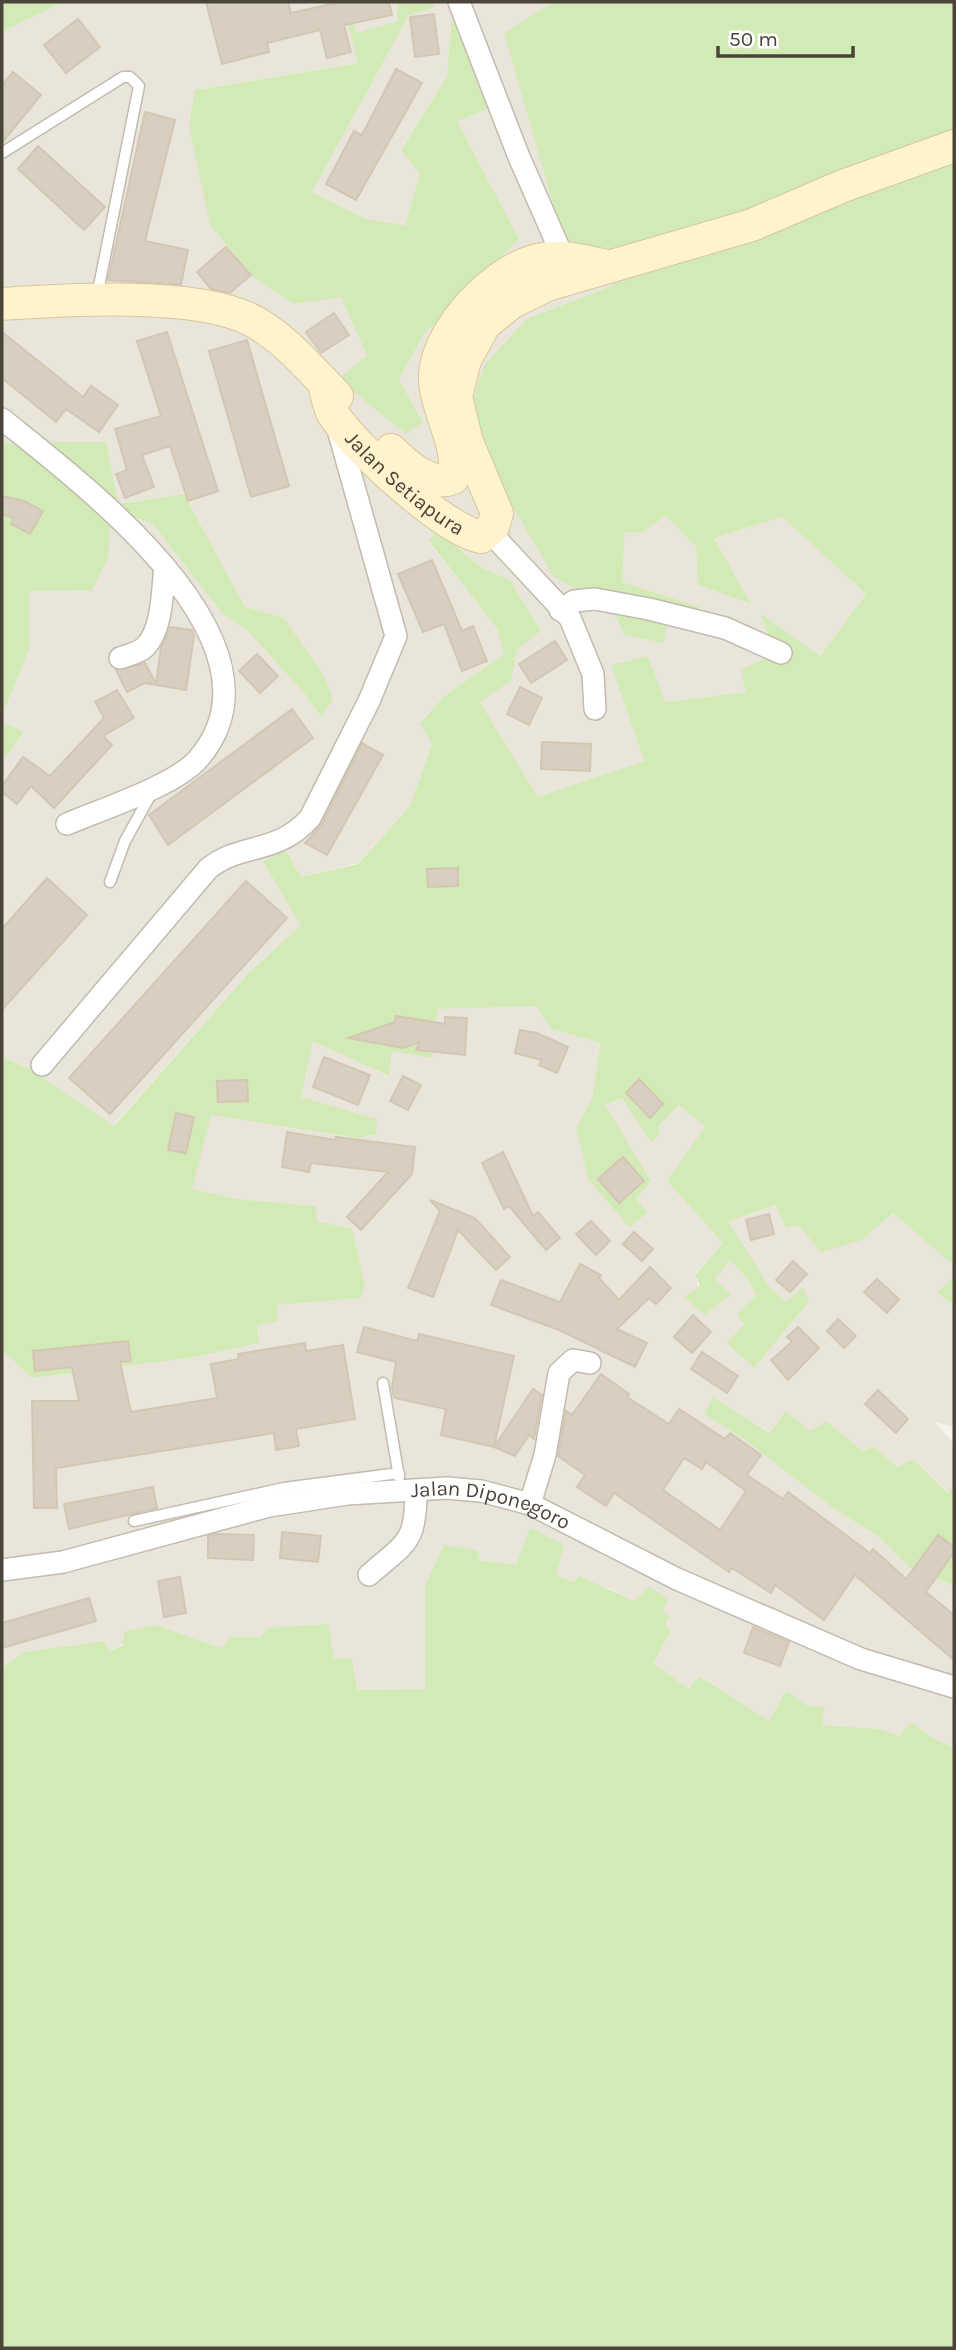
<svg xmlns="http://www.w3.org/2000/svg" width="956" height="2350" font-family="Karla,sans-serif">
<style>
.residential{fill:#eae5da}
.green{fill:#d2eab5}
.building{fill:#d8cfc1;stroke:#d3c7b4;stroke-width:2;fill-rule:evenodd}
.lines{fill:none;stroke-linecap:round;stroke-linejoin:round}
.lane-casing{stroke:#c2bbae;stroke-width:13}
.street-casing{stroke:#c2bbae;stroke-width:24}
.secondary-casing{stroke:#d6c79b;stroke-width:34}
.lane{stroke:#fff;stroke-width:10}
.street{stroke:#fff;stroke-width:21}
.secondary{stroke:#fff3cd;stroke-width:32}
.labels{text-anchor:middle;stroke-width:7;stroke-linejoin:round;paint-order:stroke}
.street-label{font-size:21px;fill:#4b4439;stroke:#fff}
</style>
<rect width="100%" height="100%" fill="#f6f3ec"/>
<g class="residential">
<polygon points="63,2 342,2 358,63 195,90 341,296 367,356 339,379 423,421 399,379 424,334 519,239 457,121 451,23 447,76 401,149 420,174 405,227 364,218 312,192 409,15 434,7 434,2 553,2 504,34 630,265 610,287 528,318 527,528 553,576 668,616 700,609 622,582 625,532 641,533 666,516 696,547 699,585 750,604 714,538 782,517 866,594 820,656 761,614 775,654 746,692 664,702 611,665 644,761 538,797 480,702 511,681 517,650 541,631 510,580 482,568 439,531 429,542 497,629 504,654 443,697 420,722 432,744 410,806 358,863 301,877 263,863 302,925 247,975 113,1126 28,1068 2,1057 2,756 5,758 24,732 2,722 2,716 29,649 28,591 110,510 152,523 222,613 246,629 304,693 321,717 284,618 245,607 184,494 118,504 44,451 2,442 2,32"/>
<polygon points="350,2 397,2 399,21 356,33"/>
<polygon points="491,1006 538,1006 551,1029 602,1043 592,1098 576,1128 636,1199 651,1181 604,1105 622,1098 658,1127 679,1105 706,1127 667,1181 723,1243 695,1274 705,1315 730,1296 715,1280 730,1260 748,1279 756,1295 738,1314 744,1324 754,1368 802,1311 786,1303 770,1288 727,1221 777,1205 797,1225 862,1240 893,1213 954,1266 954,1277 937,1292 954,1306 954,1427 934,1422 954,1443 954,1486 949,1493 913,1459 898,1467 873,1446 863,1451 826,1421 810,1431 771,1433 713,1397 704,1414 745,1440 833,1508 879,1537 910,1568 954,1586 954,1748 929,1736 912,1723 899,1737 879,1729 822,1725 808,1706 786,1691 769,1722 700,1676 689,1689 653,1663 671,1631 635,1601 606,1587 574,1582 556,1575 530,1529 516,1565 479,1560 425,1586 425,1689 357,1690 334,1659 327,1624 261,1637 232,1637 222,1648 155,1625 110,1651 104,1641 24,1652 2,1668 2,1350 32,1378 190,1358 259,1343 257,1325 277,1305 359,1298 351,1229 316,1221 316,1206 237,1199 191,1189 211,1115 357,1138 333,1107 301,1097 313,1040 388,1076 392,1051 435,1026 436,1009"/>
</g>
<g class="green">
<polygon points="2,2 63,2 2,32"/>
<polygon points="342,2 350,2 356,33 398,21 397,2 434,2 435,7 409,15 312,192 364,218 405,226 420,174 401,150 447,76 451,23 468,22 495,106 457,121 519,239 424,334 399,379 423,422 406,434 338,379 367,356 341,297 294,304 255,278 210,225 189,126 195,90 358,63"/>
<polygon points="553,2 954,2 954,1266 893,1213 862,1240 821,1252 798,1225 786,1228 776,1205 728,1221 770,1288 786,1302 803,1288 809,1302 754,1368 727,1343 744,1324 737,1314 756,1295 748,1279 730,1260 715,1280 731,1295 705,1315 684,1297 700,1286 695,1275 723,1243 667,1181 705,1127 679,1105 658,1127 660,1135 651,1142 622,1098 605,1105 651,1181 636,1199 647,1213 629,1227 588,1179 576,1128 592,1098 601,1043 551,1029 537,1006 437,1009 432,1058 392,1051 389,1076 313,1041 301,1097 377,1119 376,1134 357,1138 211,1115 192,1189 237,1199 316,1206 317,1221 352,1229 365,1286 360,1298 277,1305 277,1322 257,1325 259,1343 190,1358 32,1378 2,1350 2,1057 28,1068 114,1126 247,975 301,925 263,862 285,850 301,877 358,864 410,806 432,744 420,723 443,697 504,654 497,629 429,541 438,531 482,568 510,580 541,631 517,650 511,681 480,702 538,797 644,761 611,665 648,656 665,702 746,692 741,670 775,653 760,613 820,656 866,594 782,517 714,538 751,604 698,585 696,547 666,516 641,533 625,532 622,582 702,608 669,616 663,643 625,635 612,609 553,576 465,423 485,364 528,318 610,287 630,266 566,249 504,33"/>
<polygon points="2,442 44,451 55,442 106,442 118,504 184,494 245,607 284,618 325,678 333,700 321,717 304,693 246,629 222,613 152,523 111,510 108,557 92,590 29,591 29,649 2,716"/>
<polygon points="2,722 24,732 5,758 2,756"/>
<polygon points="954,1277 954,1306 937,1292"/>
<polygon points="713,1397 770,1433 786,1411 810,1431 826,1421 863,1451 873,1446 898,1467 913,1459 948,1493 954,1486 954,1586 910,1568 879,1537 833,1508 745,1440 704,1414"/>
<polygon points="530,1528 564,1545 556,1575 574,1582 579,1576 635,1601 649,1587 668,1599 663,1611 669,1616 665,1625 671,1631 653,1663 689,1689 699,1676 769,1721 786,1691 808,1706 825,1707 822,1725 879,1729 899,1736 912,1722 929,1736 954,1748 954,2348 2,2348 2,1668 24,1652 104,1641 110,1651 123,1645 124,1632 155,1625 222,1648 231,1637 261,1637 268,1628 328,1624 334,1659 352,1659 357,1690 425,1689 425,1586 444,1545 477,1550 479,1560 516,1565"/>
</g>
<g class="building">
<polygon points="206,2 288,2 291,13 340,2 389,2 392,15 344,25 351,52 327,58 320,30 267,43 269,52 222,64"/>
<polygon points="434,14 439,54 415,57 410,17"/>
<polygon points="78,19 100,47 66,73 44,45"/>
<polygon points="396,69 422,83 356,200 326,184 354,131 362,135"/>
<polygon points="13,72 41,95 2,143 2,85"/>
<polygon points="145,112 175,120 145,241 188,250 181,285 108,280"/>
<polygon points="38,146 105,207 84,230 18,169"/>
<polygon points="226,247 251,275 230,293 211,289 197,272"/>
<polygon points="334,313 349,335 321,353 306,332"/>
<polygon points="2,332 83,397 91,386 118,405 99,432 66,409 56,422 2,378"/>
<polygon points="167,332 218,491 188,501 170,446 142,455 154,487 125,498 116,474 127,470 115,429 161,416 137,341"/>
<polygon points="247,340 289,486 251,497 209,351"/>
<polygon points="2,496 24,501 43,511 30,534 11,524 14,518 2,514"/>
<polygon points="432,560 462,631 473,626 487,661 462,671 444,624 423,632 398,574"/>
<polygon points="170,627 192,630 194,636 186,690 145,683 127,692 116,670 145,663 156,684 161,648"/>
<polygon points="555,641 567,660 531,683 519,664"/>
<polygon points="257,654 278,676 260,693 239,671"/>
<polygon points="520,687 542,698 529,725 507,714"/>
<polygon points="117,690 134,718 103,736 112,745 54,808 31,786 17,804 2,792 2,786 23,757 50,776 104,718 95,702"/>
<polygon points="292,709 313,738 168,845 149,815"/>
<polygon points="542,742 591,744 590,771 541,769"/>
<polygon points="362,743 383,755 327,855 305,843 322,824"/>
<polygon points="458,868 458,886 428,887 427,869"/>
<polygon points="47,878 87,915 2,1010 2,929"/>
<polygon points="246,881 287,918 110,1114 69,1078"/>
<polygon points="396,1016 445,1024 445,1017 467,1018 465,1055 416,1050 420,1042 403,1048 348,1038 395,1022"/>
<polygon points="520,1030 537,1033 568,1047 557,1073 539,1065 542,1060 515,1053"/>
<polygon points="324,1057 370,1075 358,1105 313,1087"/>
<polygon points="403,1076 421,1085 408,1110 390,1101"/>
<polygon points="639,1079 663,1104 650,1118 626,1093"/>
<polygon points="247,1080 248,1101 218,1102 217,1081"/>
<polygon points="176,1113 194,1117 186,1153 168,1150"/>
<polygon points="287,1132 336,1140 336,1137 415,1147 412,1174 361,1230 347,1217 388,1172 311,1163 309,1172 282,1167"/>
<polygon points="503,1152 533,1216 538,1212 560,1238 546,1250 509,1206 504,1209 482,1163"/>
<polygon points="623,1157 644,1181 619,1203 598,1179"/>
<polygon points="430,1200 475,1218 510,1257 496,1270 458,1230 433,1297 408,1288 440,1211"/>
<polygon points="769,1214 774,1234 751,1240 746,1220"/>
<polygon points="591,1221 610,1241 596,1255 576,1234"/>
<polygon points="634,1232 653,1249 642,1261 623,1244"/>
<polygon points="793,1261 807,1274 790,1292 776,1280"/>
<polygon points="580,1264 601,1275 599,1278 619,1300 650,1267 671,1288 656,1304 649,1298 617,1329 647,1343 635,1367 559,1330 491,1305 501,1280 560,1302"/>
<polygon points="877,1279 899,1299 887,1313 864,1292"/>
<polygon points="693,1315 711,1332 692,1353 674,1337"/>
<polygon points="838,1319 856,1336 844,1348 827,1331"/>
<polygon points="364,1327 417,1341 419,1334 514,1356 494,1447 441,1435 446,1409 394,1398 392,1388 396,1362 357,1352"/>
<polygon points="798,1327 819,1348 788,1380 771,1360 792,1342 787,1337"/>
<polygon points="128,1341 131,1361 120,1362 131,1412 217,1398 211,1364 239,1359 238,1354 305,1343 306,1351 343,1345 355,1419 296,1429 299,1446 276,1450 274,1433 56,1468 57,1508 34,1508 32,1401 79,1401 72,1367 35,1371 33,1351"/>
<polygon points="702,1352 738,1376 727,1393 691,1369"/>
<path d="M601,1374L629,1394L627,1397L669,1424L679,1409L725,1439L730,1433L761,1455L747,1475L783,1499L788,1492L870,1553L873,1549L906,1579L938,1535L954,1547V1552L926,1592L954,1615V1660L855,1575L824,1620L775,1585L771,1593L732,1568L729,1572L614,1493L606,1506L577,1487L585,1475L558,1456L566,1411L572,1415ZM684,1458L702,1469L706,1462L746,1491L720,1530L663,1490Z"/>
<polygon points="533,1389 542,1395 534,1439 529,1435 515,1456 494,1447"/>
<polygon points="878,1390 908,1419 896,1433 865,1404"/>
<polygon points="153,1487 157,1508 69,1529 64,1504"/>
<polygon points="282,1532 321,1536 318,1562 280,1558"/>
<polygon points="216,1534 254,1535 253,1560 208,1558 208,1536"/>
<polygon points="180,1577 186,1613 164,1617 158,1581"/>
<polygon points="89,1598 96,1621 2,1648 2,1623"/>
<polygon points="753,1627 789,1642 780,1666 744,1653"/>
</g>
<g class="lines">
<defs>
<g id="lane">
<polyline points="2,153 123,77 130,77 139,86 97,296"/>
<polyline points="110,882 125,841 151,794"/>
<polyline points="383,1383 399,1477"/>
<polyline points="134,1521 284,1488 399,1473"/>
</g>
<g id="street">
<polyline points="459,2 519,157 563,257"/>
<path d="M2,419C81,483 297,643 199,758C177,785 102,809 67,824"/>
<polyline points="490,532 570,618 593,674 595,709"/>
<polyline points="560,610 574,601 595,599 649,609 725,628 781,653"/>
<path d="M120,658C128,655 139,653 145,647C163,629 162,591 165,567"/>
<path d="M42,1065L208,869C240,842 276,856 310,818L369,701L396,636L337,426"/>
<polyline points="530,1504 545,1455 559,1373 573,1360 590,1363"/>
<path id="s1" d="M2,1570L63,1562L269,1506L347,1494L447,1488L481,1491L530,1504L677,1579L861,1659L954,1687"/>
<path d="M369,1575C406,1542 416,1544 416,1491"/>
</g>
<g id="secondary">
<path d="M2,304C64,300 198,291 253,321C285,338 312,371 337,396"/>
<path id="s2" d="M324,383C326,393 328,405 333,414C354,447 444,530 481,537L493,527L497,513L467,442L456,397L465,360L484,325L512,302L547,285L752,225L843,186L954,146"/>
<path d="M391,450C406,465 432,488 453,478C463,447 433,407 435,374C438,328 497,267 542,259C563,255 585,261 606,266"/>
</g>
</defs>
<use href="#lane" class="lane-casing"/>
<use href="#street" class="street-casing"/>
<use href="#secondary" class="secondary-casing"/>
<use href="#lane" class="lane"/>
<use href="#street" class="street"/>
<use href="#secondary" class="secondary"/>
</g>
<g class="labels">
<g class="street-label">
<text dy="7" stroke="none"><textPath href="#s2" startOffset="133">Jalan Setiapura</textPath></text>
<text dy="7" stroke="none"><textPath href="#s1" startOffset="500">Jalan Diponegoro</textPath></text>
</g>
</g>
<rect width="956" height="2350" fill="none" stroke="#4b4439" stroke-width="7"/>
<path d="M718 46v10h135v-10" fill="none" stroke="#4b4439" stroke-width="3.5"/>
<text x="729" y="46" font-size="21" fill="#4b4439" stroke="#ffffff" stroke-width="5" paint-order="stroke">50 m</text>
</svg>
